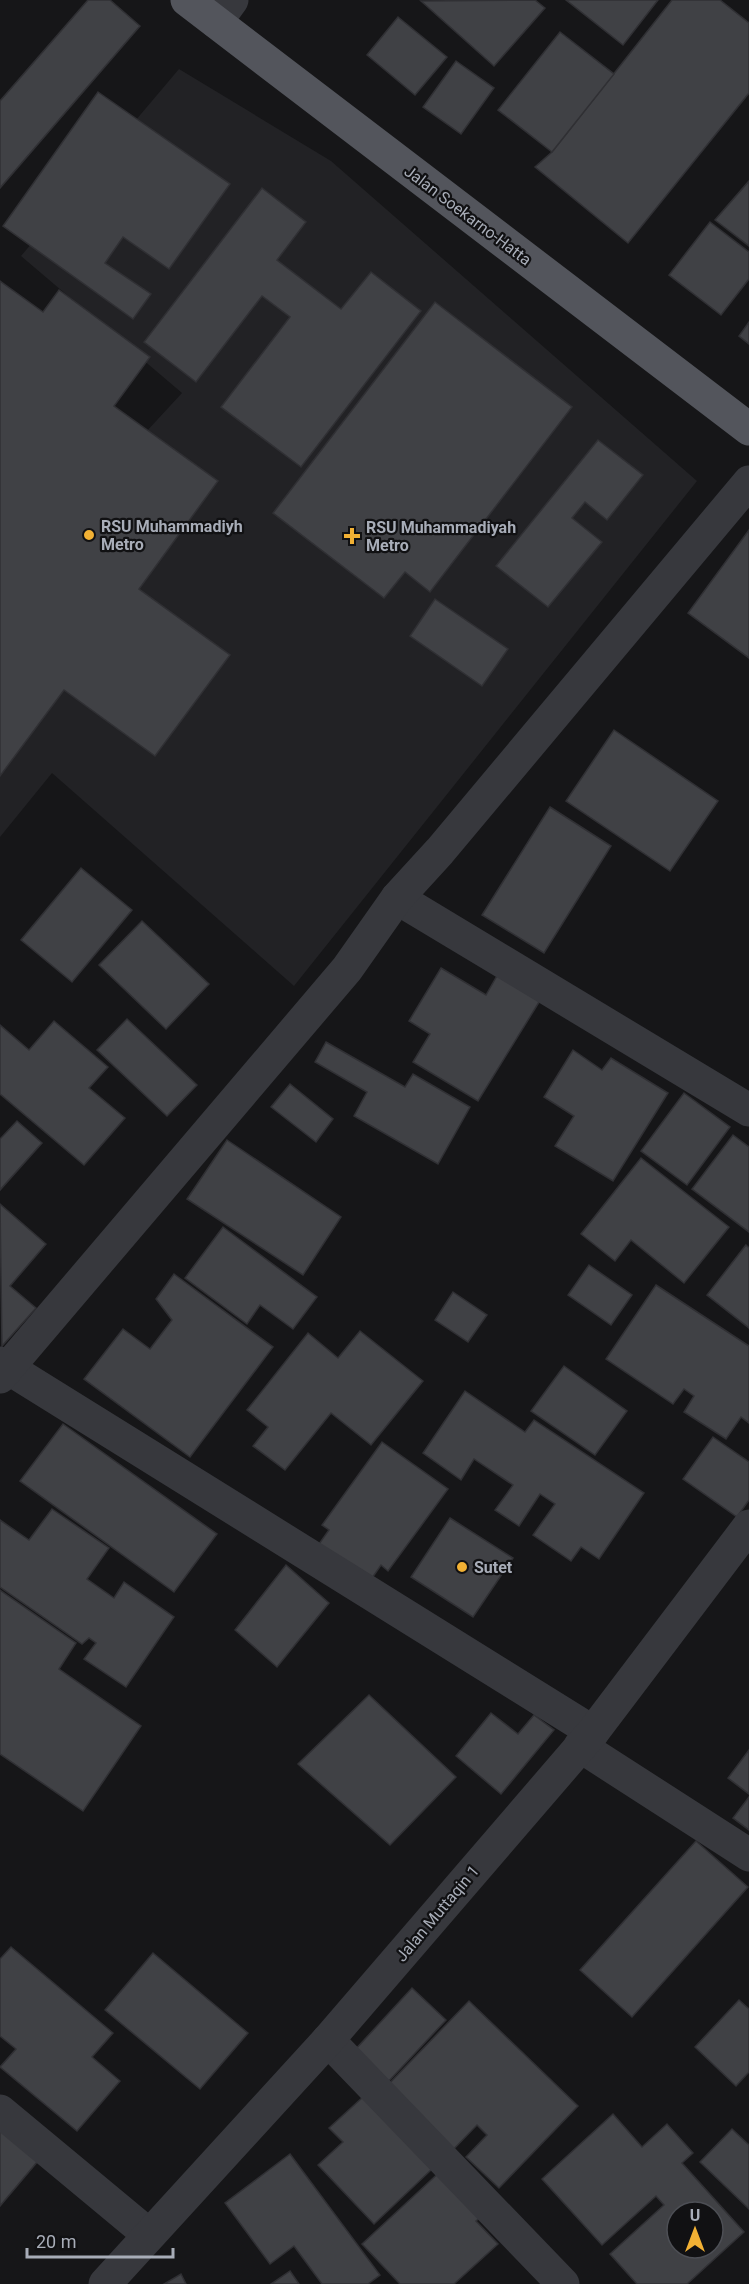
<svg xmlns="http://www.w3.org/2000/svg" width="749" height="2284" font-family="Roboto,sans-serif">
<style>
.built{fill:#222225}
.building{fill:#404145;stroke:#303034;stroke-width:1.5;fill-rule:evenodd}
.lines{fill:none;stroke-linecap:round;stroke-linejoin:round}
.street{stroke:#37383d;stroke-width:33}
.primary{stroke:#53555c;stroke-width:33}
.poi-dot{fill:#f2b134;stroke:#111113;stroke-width:2}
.labels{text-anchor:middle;stroke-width:4.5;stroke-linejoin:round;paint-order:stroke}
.street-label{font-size:16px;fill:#a8adb8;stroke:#111113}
.poi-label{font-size:16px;font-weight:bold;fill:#a8adb8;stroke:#111113;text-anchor:start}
</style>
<rect width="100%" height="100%" fill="#161618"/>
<polygon class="built" points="179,69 331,161 697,481 294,986 52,773 0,837 0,590 182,393 21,256"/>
<g class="building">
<polygon points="88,0 110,0 140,26 0,188 0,101"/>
<polygon points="535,0 545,8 494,66 421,1"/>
<polygon points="566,0 658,0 623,45"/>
<polygon points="672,0 720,0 749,23 749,93 628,243 535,167 552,152"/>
<polygon points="398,17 447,57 415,95 367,55"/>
<polygon points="560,32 614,74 552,152 498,110"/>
<polygon points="456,61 494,88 461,134 423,107"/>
<polygon points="98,92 230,184 169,269 123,237 105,263 151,294 133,319 3,226"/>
<polygon points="749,181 749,246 715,220"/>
<polygon points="262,188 306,222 277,260 341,309 371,272 421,311 301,467 221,407 290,317 262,296 196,382 144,342"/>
<polygon points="710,222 749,252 749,279 721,315 669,275"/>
<polygon points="0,281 43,312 59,290 150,357 114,406 218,481 139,589 230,655 155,756 64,690 0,776"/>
<polygon points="435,302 572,407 430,592 405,572 384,598 273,513"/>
<polygon points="749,322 749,344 739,336"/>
<polygon points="598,440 643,475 607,520 585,502 572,518 602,542 548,607 496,566"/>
<polygon points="749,530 749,658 688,613"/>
<polygon points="435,599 508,649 482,686 410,636"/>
<polygon points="614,730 718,801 670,871 566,801"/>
<polygon points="550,807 611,846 544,953 482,915"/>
<polygon points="81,868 132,910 72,982 21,940"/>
<polygon points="142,921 209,984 166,1029 99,965"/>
<polygon points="441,968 486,995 498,974 541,999 478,1101 413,1062 430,1034 409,1021"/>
<polygon points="127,1019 197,1085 167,1116 97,1050"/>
<polygon points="54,1021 108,1067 89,1088 125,1118 84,1165 0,1094 0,1025 29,1050"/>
<polygon points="326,1042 405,1087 413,1074 470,1107 438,1164 354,1116 367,1092 315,1062"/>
<polygon points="573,1050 602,1070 611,1058 668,1093 613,1181 555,1146 574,1116 544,1097"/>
<polygon points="290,1084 333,1119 316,1142 271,1107"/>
<polygon points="684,1093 730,1127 687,1185 641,1151"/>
<polygon points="17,1121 42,1143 0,1190 0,1139"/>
<polygon points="733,1135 749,1147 749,1232 692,1189"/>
<polygon points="227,1140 341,1217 303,1275 187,1199"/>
<polygon points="641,1158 729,1227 684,1283 631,1240 615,1261 581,1234"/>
<polygon points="0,1204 46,1244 10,1286 36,1308 2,1346"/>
<polygon points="223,1227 317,1297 293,1329 260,1305 247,1324 185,1278"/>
<polygon points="746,1245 749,1248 749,1328 707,1295"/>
<polygon points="589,1265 632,1295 611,1325 568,1295"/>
<polygon points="174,1274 273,1347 190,1457 84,1379 123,1329 150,1349 172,1320 156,1299"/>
<polygon points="656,1285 749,1346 749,1423 741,1417 726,1439 684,1412 694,1396 684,1389 673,1404 606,1359"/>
<polygon points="453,1292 487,1315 468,1342 435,1320"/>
<polygon points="360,1331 423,1381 371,1445 331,1413 285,1470 253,1446 268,1427 247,1410 308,1333 338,1358"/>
<polygon points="564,1366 627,1411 595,1455 531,1411"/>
<polygon points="465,1391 525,1432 534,1420 644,1493 599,1559 581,1547 571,1561 533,1535 555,1504 540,1494 519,1526 495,1510 513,1485 474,1459 461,1480 423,1453"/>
<polygon points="63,1424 217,1534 174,1592 20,1481"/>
<polygon points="713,1437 749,1462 749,1500 737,1517 683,1479"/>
<polygon points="382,1442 448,1489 388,1571 381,1565 370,1581 319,1544 329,1530 322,1525"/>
<polygon points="52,1509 109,1548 87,1579 114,1598 124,1582 174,1617 126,1687 84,1659 96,1643 89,1638 82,1644 0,1587 0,1520 29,1540"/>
<polygon points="450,1518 513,1558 473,1617 411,1577"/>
<polygon points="286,1565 329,1603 277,1667 235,1630"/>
<polygon points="0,1590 76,1643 59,1669 141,1726 83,1811 0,1754"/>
<polygon points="369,1695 456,1777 390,1845 298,1764"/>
<polygon points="491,1713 518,1734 534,1715 554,1730 501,1794 456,1756"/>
<polygon points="749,1750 749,1794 728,1778"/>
<polygon points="749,1797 749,1830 733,1818"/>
<polygon points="696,1841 748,1887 632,2017 580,1970"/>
<polygon points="11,1947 113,2033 92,2057 120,2081 77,2131 0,2067 16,2049 0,2036 0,1959"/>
<polygon points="153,1953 248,2033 200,2089 105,2010"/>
<polygon points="412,1988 446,2020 387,2083 353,2052"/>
<polygon points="739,2000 749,2009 749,2072 736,2086 695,2047"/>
<polygon points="469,2001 578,2106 499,2188 466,2157 487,2135 477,2125 448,2155 381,2092"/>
<polygon points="363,2097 432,2169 374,2224 318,2165 343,2142 329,2128"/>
<path d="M613,2114L642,2147L667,2124L693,2153L682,2163L744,2232L687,2284H637L610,2254L664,2205L656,2196L602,2245L542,2179ZM677,2212H713V2248H677Z"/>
<polygon points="0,2129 38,2161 0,2206"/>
<polygon points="732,2129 749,2145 749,2209 700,2162"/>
<polygon points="290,2154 380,2275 368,2284 322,2284 294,2246 270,2264 225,2203"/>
<polygon points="444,2168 486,2212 476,2221 498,2244 454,2284 400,2284 362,2244"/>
<polygon points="290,2271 299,2284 271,2284"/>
<polygon points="181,2274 186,2284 164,2284"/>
</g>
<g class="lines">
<g class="street">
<polyline points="216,22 232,0"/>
<polyline points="397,898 749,1110"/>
<polyline points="0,1363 593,1732"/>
<polyline points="0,1377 347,969 397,898 440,851 749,482"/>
<polyline points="580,1746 749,1855"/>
<polyline points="328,2040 563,2284"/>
<polyline points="0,2111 148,2234"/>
<polyline points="105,2284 328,2040 593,1732 749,1526"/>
</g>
<polyline class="primary" points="187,0 749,429"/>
</g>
<g class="poi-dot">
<circle cx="89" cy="535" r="6"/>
<path d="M349 527h6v6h6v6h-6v6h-6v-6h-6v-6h6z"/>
<circle cx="462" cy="1567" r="6"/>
</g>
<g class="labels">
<g class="street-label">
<text transform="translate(468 215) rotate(37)" y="6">Jalan Soekarno-Hatta</text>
<text transform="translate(437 1913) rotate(-50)" y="6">Jalan Muttaqin 1</text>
</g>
<g class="poi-label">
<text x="101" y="532">RSU Muhammadiyh<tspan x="101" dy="18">Metro</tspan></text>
<text x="366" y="533">RSU Muhammadiyah<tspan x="366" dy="18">Metro</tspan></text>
<text x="474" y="1573">Sutet</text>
</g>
</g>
<g transform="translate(695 2230)"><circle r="28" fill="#111113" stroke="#4d4f55" stroke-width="1.5"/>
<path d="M0-4.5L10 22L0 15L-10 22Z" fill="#f2b134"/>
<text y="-9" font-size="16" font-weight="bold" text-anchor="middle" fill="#a8adb8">U</text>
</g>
<path d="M27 2248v9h146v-9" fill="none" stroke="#a8adb8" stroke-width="3"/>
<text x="36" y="2248" font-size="18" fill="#a8adb8" stroke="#111113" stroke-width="4.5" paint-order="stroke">20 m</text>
</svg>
